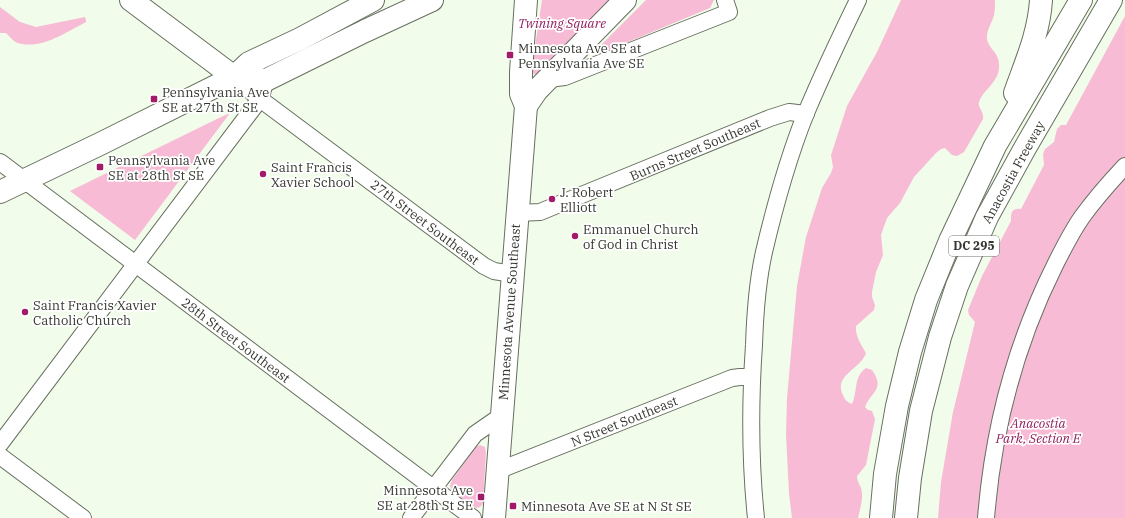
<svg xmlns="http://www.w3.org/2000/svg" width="1125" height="518" font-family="'IBM Plex Serif',serif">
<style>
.green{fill:#f7bbd5}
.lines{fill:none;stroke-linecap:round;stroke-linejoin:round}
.street-casing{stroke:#677060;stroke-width:18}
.secondary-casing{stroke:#677060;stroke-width:24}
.highway-casing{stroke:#677060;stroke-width:24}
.street{stroke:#fff;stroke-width:16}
.secondary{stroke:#fff;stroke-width:22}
.highway{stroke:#fff;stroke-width:22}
.poi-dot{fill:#a11b68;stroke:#fff;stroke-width:1.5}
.labels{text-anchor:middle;stroke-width:3.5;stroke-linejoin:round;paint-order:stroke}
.shield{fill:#fff;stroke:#71736e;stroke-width:1}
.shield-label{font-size:12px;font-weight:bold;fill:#343730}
.park-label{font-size:13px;font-style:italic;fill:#901f5e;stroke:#fff}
.poi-label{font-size:13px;fill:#343730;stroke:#fff;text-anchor:start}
.street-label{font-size:13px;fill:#343730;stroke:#fff}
</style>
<rect width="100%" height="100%" fill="#f2fcea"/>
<g class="green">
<polygon points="542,0 617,0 537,75 531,73"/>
<polygon points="646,0 714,0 710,8 599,54 595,51"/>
<path d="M901,0H995C995,5 995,11 994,15C992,23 986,31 987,39C989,50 1000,52 999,67C999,82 983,90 979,102C977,107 984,111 983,119L964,152L957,156L952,155L945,148L941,149L936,153L914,177L900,203L887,218L881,235L883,255L876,272L872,292V297L875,305L874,310L856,326C855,336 861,344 866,353C861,369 833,375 843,395C845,400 847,402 852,404C858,392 853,377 866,368L872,370C886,390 870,392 865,407L868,410L872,411L875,419L866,465L857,476C857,481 859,483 861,488C864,497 860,509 858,518H792L789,493L786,435L787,398L797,286L806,237L822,188L831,173L833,167L831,155L833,149L847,106L877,52Z"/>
<path d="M0,7L20,22L36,27L85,17L86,20V22C66,32 42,50 18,43C14,42 9,36 6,33H0Z"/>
<path d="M1125,16V518H938L941,482L953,412L975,322L969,315L968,310L982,276L1011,221C1011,213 1011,208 1021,209L1044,165L1043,154L1045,149L1054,142L1057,129L1061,125H1066Z"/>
<polygon points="230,113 135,240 70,191 219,118"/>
<polygon points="480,445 485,447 486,453 483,504 480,507 476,508 452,491 450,486 452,480 476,447"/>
</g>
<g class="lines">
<defs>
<g id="street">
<polyline points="234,77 260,99 484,266 494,271 512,274"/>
<polyline points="548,79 565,77 729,12 725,0"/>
<polyline points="0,162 473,518"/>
<polyline points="517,213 540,212 770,118 789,112 806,114"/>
<polyline points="0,444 260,99 266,80"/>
<polyline points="0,456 83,518"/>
<polyline points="497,471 732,378 740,377 752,377"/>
<polyline points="411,518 475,434 501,416"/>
<path d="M756,518C750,461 750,403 754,345C755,314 757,283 764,252C775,205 788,158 806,113C822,75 840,37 858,0"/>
<path d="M986,518C993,431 1016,343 1055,265C1063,249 1072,231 1082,217C1095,199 1110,182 1125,166"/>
</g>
<g id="secondary">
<polyline points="131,0 234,77"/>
<polyline points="526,106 537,90 625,0"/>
<polyline points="494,518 526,106 521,94 521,72 526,0"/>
</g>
<g id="highway">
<polyline points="234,77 266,80 365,31 432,0"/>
<path d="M1015,93C1026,62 1039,33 1041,0"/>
<polyline points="0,192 102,143 234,77 249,63 300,39 373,0"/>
<polyline points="881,518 885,474 897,406 910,352 926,300 950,241 995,146 1081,0"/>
<polyline points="906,518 910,478 921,411 940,337 957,286 987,217 1025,148 1111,0"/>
</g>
</defs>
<use href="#street" class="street-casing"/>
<use href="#secondary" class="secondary-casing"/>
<use href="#highway" class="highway-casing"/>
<use href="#street" class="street"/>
<use href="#secondary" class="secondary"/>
<use href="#highway" class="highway"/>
</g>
<g class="poi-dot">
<rect x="506" y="51" width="8" height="8" rx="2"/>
<rect x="150" y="95" width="8" height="8" rx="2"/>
<rect x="96" y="163" width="8" height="8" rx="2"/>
<circle cx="263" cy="174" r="4"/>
<circle cx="552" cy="199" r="4"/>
<circle cx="575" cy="236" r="4"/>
<circle cx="25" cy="312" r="4"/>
<rect x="477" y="493" width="8" height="8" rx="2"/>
<rect x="509" y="502" width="8" height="8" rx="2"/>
</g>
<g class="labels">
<rect class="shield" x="949" y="236" width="50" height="20" rx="3"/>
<g class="shield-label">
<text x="974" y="250">DC 295</text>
</g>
<g class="park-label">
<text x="562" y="28">Twining Square</text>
<text x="1038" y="428">Anacostia<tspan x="1038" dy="15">Park, Section E</tspan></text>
</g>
<g class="poi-label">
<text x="518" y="53">Minnesota Ave SE at<tspan x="518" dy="15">Pennsylvania Ave SE</tspan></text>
<text x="162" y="97">Pennsylvania Ave<tspan x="162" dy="15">SE at 27th St SE</tspan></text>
<text x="108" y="165">Pennsylvania Ave<tspan x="108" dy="15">SE at 28th St SE</tspan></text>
<text x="271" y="172">Saint Francis<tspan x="271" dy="15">Xavier School</tspan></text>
<text x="560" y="197">J. Robert<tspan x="560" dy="15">Elliott</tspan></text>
<text x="583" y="234">Emmanuel Church<tspan x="583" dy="15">of God in Christ</tspan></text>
<text x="33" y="310">Saint Francis Xavier<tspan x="33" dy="15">Catholic Church</tspan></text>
<text x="473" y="495" text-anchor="end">Minnesota Ave<tspan x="473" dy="15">SE at 28th St SE</tspan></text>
<text x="521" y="511">Minnesota Ave SE at N St SE</text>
</g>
<g class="street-label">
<text transform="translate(695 149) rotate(-23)" y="5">Burns Street Southeast</text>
<text transform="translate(1013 172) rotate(-61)" y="5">Anacostia Freeway</text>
<text transform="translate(425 222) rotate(37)" y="5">27th Street Southeast</text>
<text transform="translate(509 312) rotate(-86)" y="5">Minnesota Avenue Southeast</text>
<text transform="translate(236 340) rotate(37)" y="5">28th Street Southeast</text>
<text transform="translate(624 421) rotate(-22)" y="5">N Street Southeast</text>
</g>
</g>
</svg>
